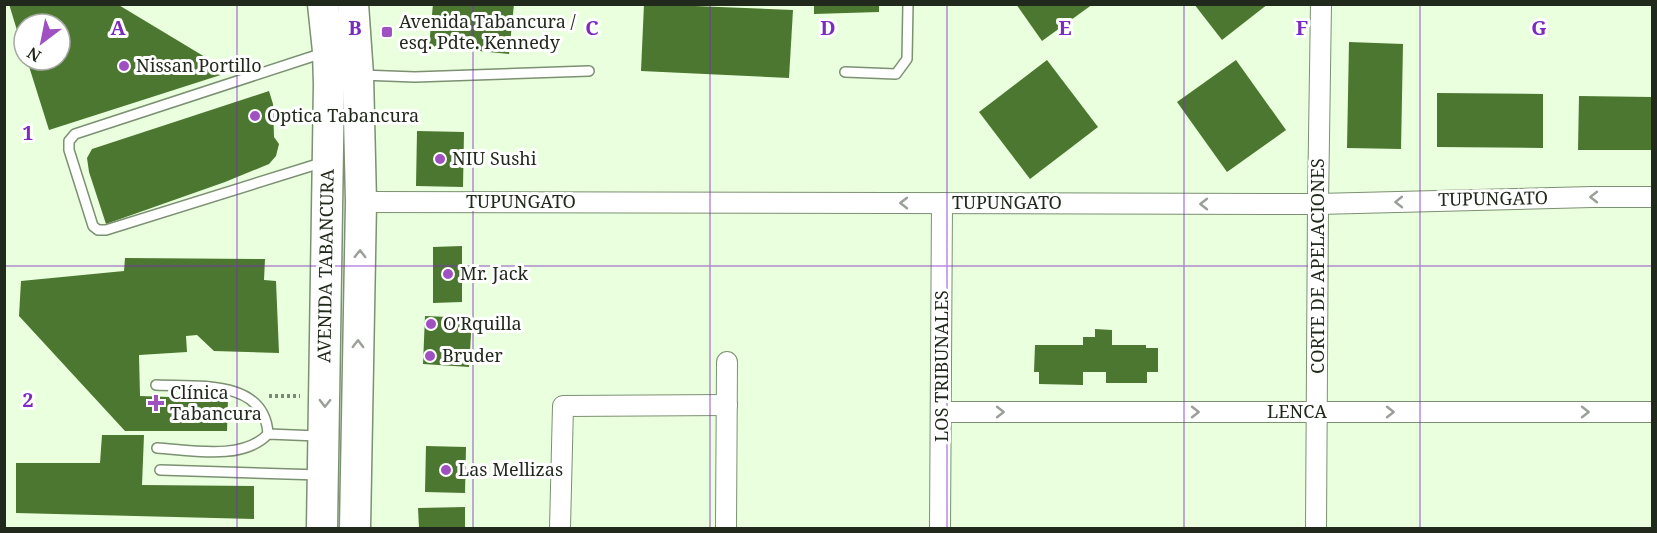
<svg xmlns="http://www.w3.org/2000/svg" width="1657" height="533" font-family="'Noto Serif',serif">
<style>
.building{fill:#4c7730}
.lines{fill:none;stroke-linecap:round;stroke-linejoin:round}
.service-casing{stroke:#7c9072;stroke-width:12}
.minor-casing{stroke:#7c9072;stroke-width:22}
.primary-casing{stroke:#7c9072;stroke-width:33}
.path{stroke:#7b8a73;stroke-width:4;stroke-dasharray:3 3;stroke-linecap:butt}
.service{stroke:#fff;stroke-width:9}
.minor{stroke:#fff;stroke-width:20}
.primary{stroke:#fff;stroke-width:30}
.oneway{stroke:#9b9f99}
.grid{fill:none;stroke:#7b2cbf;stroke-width:1.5;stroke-opacity:0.55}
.poi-dot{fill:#a051c1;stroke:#fff;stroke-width:2}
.labels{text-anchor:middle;stroke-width:6;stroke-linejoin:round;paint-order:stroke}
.poi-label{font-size:18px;fill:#21291c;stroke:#fff;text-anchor:start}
.street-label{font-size:18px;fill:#21291c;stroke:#fff}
.grid-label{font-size:20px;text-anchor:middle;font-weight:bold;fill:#7b2cbf;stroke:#fff;stroke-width:6;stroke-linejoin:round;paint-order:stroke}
</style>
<rect width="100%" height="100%" fill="#e9ffdd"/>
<g class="building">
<polygon points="9,4 117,4 230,72 49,130 27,60 60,60 60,24 24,24 23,50"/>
<polygon points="433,4 514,4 509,54 429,46"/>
<polygon points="644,4 793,10 789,78 641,71"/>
<polygon points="814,4 879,4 879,12 814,14"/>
<polygon points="1016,4 1093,4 1042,41"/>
<polygon points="1194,4 1268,4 1222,40"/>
<polygon points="1349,42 1403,44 1401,149 1347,148"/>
<polygon points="1047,60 1098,127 1030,179 979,112"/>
<polygon points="1236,60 1286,130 1227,172 1177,102"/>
<polygon points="269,91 273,104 274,137 279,144 276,156 269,164 225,182 106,224 89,172 87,158 92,149"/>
<polygon points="1437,93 1543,94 1543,148 1437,147"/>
<polygon points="1579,96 1652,97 1652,150 1578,150"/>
<polygon points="417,131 464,132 463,187 416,186"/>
<polygon points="462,246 462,302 433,303 433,247"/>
<polygon points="125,258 265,259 264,280 276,281 279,353 214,351 197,335 186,336 187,352 139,355 140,396 228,399 227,431 125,431 19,316 21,281 124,271"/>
<polygon points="425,316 472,318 469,367 423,364"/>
<polygon points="1095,329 1112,330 1112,345 1146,345 1146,348 1158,348 1158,372 1147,372 1147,383 1106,383 1106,372 1083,372 1083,385 1039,384 1039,372 1034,372 1035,345 1083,345 1083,337 1095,337"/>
<polygon points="102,435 144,435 142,485 254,486 254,519 16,513 16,463 100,463"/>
<polygon points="426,446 466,447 465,493 425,492"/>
<polygon points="465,507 465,528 419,528 418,508"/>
</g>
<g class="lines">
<defs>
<g id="service">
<polyline points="323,53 75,134 69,141 69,150 93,226 98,230 106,230 324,162"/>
<polyline points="845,72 896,74 907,59 908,4"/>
<polyline points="361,75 415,77 589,71"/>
<path d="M156,385C195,387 265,378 268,434"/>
<path d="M157,448C190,450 243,461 268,434L318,436"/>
<polyline points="160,470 320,475"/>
</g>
<g id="minor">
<polyline points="361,202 1318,204 1592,197 1652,197"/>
<polyline points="942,412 1652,412"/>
<polyline points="560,528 563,406 727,405"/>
<polyline points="726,528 727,362"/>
<polyline points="940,528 942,203"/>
<polyline points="1316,528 1318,204 1321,4"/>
</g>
<g id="primary">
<polyline points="353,4 358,75 361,202 355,528"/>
<polyline points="322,528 329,84 328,51 323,4"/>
</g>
</defs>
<use href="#service" class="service-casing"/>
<use href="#minor" class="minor-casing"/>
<use href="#primary" class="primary-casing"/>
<polyline class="path" points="269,396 300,396"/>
<use href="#service" class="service"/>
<use href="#minor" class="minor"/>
<use href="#primary" class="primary"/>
</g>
<defs><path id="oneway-chevron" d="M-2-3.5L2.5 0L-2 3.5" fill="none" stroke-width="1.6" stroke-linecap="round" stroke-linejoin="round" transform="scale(1.5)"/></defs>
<g class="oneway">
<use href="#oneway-chevron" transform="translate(1594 197) rotate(180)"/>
<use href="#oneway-chevron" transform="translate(1399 202) rotate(179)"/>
<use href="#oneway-chevron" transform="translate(904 203) rotate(-180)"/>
<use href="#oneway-chevron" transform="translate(1204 204) rotate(-180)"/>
<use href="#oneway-chevron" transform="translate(360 254) rotate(-89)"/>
<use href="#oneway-chevron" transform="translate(358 344) rotate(-89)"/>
<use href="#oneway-chevron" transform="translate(325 403) rotate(91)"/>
<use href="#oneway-chevron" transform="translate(1000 412)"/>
<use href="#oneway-chevron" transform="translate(1195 412)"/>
<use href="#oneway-chevron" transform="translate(1390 412)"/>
<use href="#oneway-chevron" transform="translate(1585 412)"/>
</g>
<path class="grid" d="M237,4V528M473,4V528M710,4V528M947,4V528M1184,4V528M1420,4V528M4,266H1652"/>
<g class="poi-dot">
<rect x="381" y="26" width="12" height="12" rx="3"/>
<circle cx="124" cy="66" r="6"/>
<circle cx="255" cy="116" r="6"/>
<circle cx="440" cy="159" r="6"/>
<circle cx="448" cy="274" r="6"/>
<circle cx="431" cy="324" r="6"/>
<circle cx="430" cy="356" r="6"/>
<path d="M153 394h6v6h6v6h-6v6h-6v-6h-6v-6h6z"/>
<circle cx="446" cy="470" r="6"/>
</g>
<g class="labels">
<g class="poi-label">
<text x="399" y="28">Avenida Tabancura /<tspan x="399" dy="21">esq. Pdte. Kennedy</tspan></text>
<text x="136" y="72">Nissan Portillo</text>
<text x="267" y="122">Optica Tabancura</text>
<text x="452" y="165">NIU Sushi</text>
<text x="460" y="280">Mr. Jack</text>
<text x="443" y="330">O'Rquilla</text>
<text x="442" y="362">Bruder</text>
<text x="170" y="399">Clínica<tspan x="170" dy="21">Tabancura</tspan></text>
<text x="458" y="476">Las Mellizas</text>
</g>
<g class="street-label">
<text transform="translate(1493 199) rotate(-1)" y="6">TUPUNGATO</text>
<text x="521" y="208">TUPUNGATO</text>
<text x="1007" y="209">TUPUNGATO</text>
<text transform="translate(326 266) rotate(-89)" y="6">AVENIDA TABANCURA</text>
<text transform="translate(1318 266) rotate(-90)" y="6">CORTE DE APELACIONES</text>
<text transform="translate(942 366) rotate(-90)" y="6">LOS TRIBUNALES</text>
<text x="1297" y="418">LENCA</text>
</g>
</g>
<g class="grid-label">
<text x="118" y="35">A</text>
<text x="355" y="35">B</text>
<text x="592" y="35">C</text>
<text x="828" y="35">D</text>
<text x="1065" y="35">E</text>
<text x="1302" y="35">F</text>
<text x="1539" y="35">G</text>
<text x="28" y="140">1</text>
<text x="28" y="407">2</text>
</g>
<rect width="1657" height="533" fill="none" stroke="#21291c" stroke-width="12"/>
<g transform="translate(42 42) rotate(212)"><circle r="28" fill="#ffffff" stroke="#a6a9a4" stroke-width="1.5"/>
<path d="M0-4.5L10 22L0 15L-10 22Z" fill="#a051c1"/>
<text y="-9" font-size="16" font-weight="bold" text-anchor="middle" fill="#21291c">N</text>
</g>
</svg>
